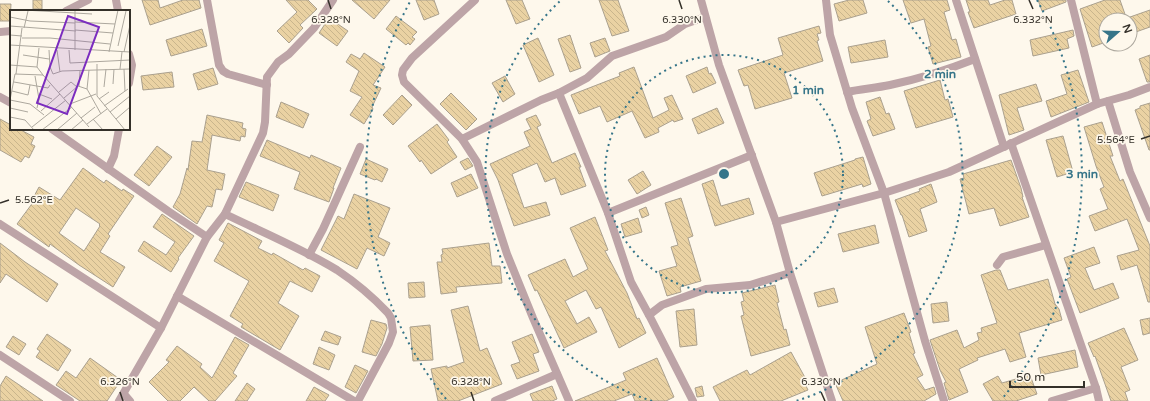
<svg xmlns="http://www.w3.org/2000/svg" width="1150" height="401" font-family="'Varela Round',sans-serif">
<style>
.building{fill:url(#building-back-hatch);stroke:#aaa08e;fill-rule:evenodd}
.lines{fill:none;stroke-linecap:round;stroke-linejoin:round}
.street{stroke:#bda4a7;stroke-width:8}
.ticks{fill:none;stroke:#343029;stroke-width:1.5}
.ring{fill:none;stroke:#367589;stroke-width:2;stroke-dasharray:2 4}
.inset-road{fill:none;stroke:#ada89e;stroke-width:1}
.view{fill:#7b2cbf;fill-opacity:0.15;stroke:#7b2cbf;stroke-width:2}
.inset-edge{fill:none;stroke:#343029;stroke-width:2}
.ticks-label{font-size:10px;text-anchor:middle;fill:#343029;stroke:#fef8ec;stroke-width:3.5;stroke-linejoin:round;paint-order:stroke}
.centre{fill:#367589;stroke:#fef8ec;stroke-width:2}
.ring-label{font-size:12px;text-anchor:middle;font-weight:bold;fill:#367589;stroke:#fef8ec;stroke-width:3.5;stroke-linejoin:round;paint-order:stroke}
</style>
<defs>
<pattern id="building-back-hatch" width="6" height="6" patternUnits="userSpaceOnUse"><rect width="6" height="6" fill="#ead2a3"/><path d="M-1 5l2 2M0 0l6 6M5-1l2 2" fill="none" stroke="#c9b58c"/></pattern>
</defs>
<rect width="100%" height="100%" fill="#fef8ec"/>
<g class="building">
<rect x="33" y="0" width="9" height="9"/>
<polygon points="142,0 158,0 160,8 183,0 199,0 201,8 150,25"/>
<polygon points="286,0 308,0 317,9 300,25 303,28 289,43 277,31 297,12"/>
<polygon points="352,0 390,0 374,19"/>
<polygon points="416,0 434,0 439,14 424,20"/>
<polygon points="506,0 522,0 530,19 516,24"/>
<polygon points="599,0 618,0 629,31 612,36"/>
<polygon points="849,0 863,0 867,13 839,21 834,4"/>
<polygon points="903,0 947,0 950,10 944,12 952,40 956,39 961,57 933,64 928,47 931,46 924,19 911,23"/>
<polygon points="966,0 988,0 990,5 1005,0 1012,0 1016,14 974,28 968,12 970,12"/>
<polygon points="1038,0 1066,0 1066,2 1042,11"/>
<polygon points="1105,0 1120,0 1127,20 1106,20 1106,42 1092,47 1080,9"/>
<polygon points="0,4 11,4 10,21 0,21"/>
<polygon points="1150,10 1150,27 1130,34 1130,17"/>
<polygon points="396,16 417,32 412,37 415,39 410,45 408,43 406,45 386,29"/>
<polygon points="329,18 348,31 337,46 319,33"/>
<polygon points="819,26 821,33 817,34 819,40 817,41 823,61 784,73 792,98 755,109 748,85 744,86 738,70 783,55 778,38"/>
<polygon points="202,29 207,46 171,56 166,40"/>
<polygon points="1073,30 1074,36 1067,39 1069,48 1033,56 1030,40"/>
<polygon points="570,35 581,68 570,72 558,39"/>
<polygon points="538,38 554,75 539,82 523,45"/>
<polygon points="605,38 610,51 595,57 590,43"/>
<polygon points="885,40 888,57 851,63 848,47"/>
<polygon points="364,53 385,67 373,85 381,88 372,107 373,109 364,124 350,115 362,97 350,91 359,71 346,62 351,54 360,59"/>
<polygon points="1150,55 1150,82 1147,82 1139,59"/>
<polygon points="634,67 653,118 669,110 664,98 672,95 683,119 674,122 673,120 658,128 659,132 645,138 632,111 607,122 600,106 579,114 571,95 620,76 619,73"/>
<polygon points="707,67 709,74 711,73 716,83 693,93 686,76"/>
<polygon points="213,68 218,84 198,90 193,74"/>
<polygon points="1078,70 1089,102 1051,117 1046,101 1067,94 1061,75"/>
<polygon points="172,72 174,87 143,90 141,76"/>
<polygon points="505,76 515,94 503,102 492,83"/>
<polygon points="940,80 945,100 948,99 953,117 916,128 904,91"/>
<polygon points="1036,84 1042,101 1017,108 1024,130 1009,135 999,95"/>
<polygon points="451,93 477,119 466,130 440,104"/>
<polygon points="402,95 412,105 393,125 383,115"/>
<polygon points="880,97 886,114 889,113 895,129 873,136 867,121 871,119 866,102"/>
<polygon points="281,102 309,114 303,128 276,117"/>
<polygon points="1150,103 1150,150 1149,150 1135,110 1140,108 1140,106"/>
<polygon points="717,108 724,123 698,134 692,119"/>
<polygon points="207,115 243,123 242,128 246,129 245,137 241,136 240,141 212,135 207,170 225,174 222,190 216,189 212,207 207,206 197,224 173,207 180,194 187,168 188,170 192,141 202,142"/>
<polygon points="536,115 541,125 537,127 552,163 575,153 581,167 579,167 586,186 561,195 555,178 545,182 537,163 512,174 524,208 546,202 550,215 514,226 498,180 490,164 530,146 524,132 531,129 526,119"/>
<polygon points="0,119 11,125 11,129 19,129 34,137 31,144 35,146 29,158 25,156 21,162 0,150"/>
<polygon points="1102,122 1113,156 1110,156 1120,181 1123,179 1150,246 1150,302 1148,302 1137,265 1121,270 1117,256 1139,250 1127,219 1095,231 1089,216 1108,209 1100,189 1104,187 1096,166 1084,127"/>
<polygon points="437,124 449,140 447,142 457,157 431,174 421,160 420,162 408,146"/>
<polygon points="1063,136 1073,172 1057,177 1046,140"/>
<polygon points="267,140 310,158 311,155 341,168 333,188 334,188 329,202 294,189 300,172 260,156"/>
<polygon points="157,146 172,157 149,186 134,175"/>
<polygon points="863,157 871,184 863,187 862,184 822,196 814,173 855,160 855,159"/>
<polygon points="468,158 473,166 465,170 460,162"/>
<polygon points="366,159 388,169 382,182 376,179 375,180 360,174"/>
<polygon points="1011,160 1021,188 1023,197 1022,197 1029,217 1000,226 994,208 969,214 960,179 964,178 963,174"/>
<path d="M83,168L104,183L106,180L122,191L123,189L134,196L108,234L110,236L100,252L125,267L113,287L79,265L50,244L49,247L17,224L34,201L32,200L39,187L60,200ZM76,208L100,224L99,225L100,226L84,251L59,233Z"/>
<polygon points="643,171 651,185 637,194 628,180"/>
<polygon points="471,174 478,188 457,197 451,183"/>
<polygon points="713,180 721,206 749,198 754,214 715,226 702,184"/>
<polygon points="246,182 279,195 273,211 239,197"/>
<polygon points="931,184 937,202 920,209 927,231 909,237 902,215 901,215 895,200 920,191 919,189"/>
<polygon points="354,194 390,208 378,237 390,243 384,256 367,248 357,269 321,250 338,216 344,219"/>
<polygon points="681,198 693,236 688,238 701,281 680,287 681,292 667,296 659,271 677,266 671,247 678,245 665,203"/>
<polygon points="646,207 649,215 642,218 639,210"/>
<polygon points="162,214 194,236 178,258 179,259 171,272 138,251 144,241 166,255 175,242 153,227"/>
<polygon points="595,217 608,250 605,251 627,293 637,319 639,318 646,333 619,348 601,307 596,309 586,290 565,301 577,324 589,317 597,332 564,348 537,290 535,291 528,275 565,259 573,277 588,269 570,228"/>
<polygon points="638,218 642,232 625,237 621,224"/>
<polygon points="228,223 262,241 258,248 272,255 273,253 303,270 305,268 320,276 312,292 290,281 278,303 299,316 280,350 241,327 243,324 230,316 249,281 214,261 224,243 219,240"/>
<polygon points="875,225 879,243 843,252 838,234"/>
<polygon points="0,243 25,262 58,284 47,302 6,274 0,283"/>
<polygon points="489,243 492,266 500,266 502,283 456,287 457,292 441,294 437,262 442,262 441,255 443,254 442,249"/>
<polygon points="1094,247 1100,263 1085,268 1094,290 1113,283 1119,298 1080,313 1067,279 1071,277 1064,258"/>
<polygon points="996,270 1000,270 1008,290 1048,279 1055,304 1059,309 1062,320 1019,333 1026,357 1010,362 1005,349 977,358 978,360 959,369 968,392 949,400 944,383 946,382 940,370 930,340 957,330 964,348 979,340 977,333 982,332 981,328 997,323 981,275"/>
<polygon points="424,282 425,297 409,298 408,283"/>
<polygon points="775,285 779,302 777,303 784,330 786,329 790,345 751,356 741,316 744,315 741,302 744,301 742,293"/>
<polygon points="834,288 838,302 818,307 814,293"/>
<polygon points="947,302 949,321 933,323 931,304"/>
<polygon points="468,306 480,351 487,348 502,384 458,401 438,401 431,369 447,366 447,368 464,362 451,310"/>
<polygon points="694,309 697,345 680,347 676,311"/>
<polygon points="904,313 911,332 909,333 915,353 913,354 923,375 917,378 925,390 934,387 936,394 924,401 843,401 835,383 877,364 865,327"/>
<polygon points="1150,318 1150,333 1143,335 1140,320"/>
<polygon points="371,320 386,324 387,328 382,344 376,356 362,352"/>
<polygon points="430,325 433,360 413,361 410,327"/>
<polygon points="1124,328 1138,360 1121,367 1130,390 1125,392 1128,401 1111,401 1095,356 1094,357 1088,343"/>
<polygon points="325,331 341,337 338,345 321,340"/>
<polygon points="47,334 71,350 58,371 36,357 40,351 37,349"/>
<polygon points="532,334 539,352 533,354 539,371 517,379 511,365 520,362 512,342"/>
<polygon points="13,336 26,344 19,355 6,347"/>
<polygon points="235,337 249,345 233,373 237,376 215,401 209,401 194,387 180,401 168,401 149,382 169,362 166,360 177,346 202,364 200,367 212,378"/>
<polygon points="319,347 335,355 329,370 313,364"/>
<polygon points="1075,350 1078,367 1041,375 1038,358"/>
<polygon points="791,352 808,383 805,384 808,390 781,401 720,401 713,387 747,370 750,375"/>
<polygon points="90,358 121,380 107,401 80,401 56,385 66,371 76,378"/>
<polygon points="657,358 674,397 666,401 635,401 632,394 614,401 575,401 626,380 623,373"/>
<polygon points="355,365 368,371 356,393 345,387"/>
<polygon points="1030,375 1037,394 1016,401 993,401 983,384 998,376 1002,383"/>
<polygon points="6,376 43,401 0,401 0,386"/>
<polygon points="247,383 255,389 247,401 235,401"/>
<polygon points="552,386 557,399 552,401 533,401 530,394"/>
<polygon points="702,386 704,396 697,397 695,388"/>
<polygon points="314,387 329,395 325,401 306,401"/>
</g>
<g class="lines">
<g class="street">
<polyline points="116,0 118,11"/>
<polyline points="207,0 219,65 223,71 228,74 267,85"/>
<polyline points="475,0 412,58 403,70 402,75 404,82 462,139 477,162 507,254 533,318 569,401"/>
<polyline points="701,0 719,65 776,222 790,273 832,401"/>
<polyline points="826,0 830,35 852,108 884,193 925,341 944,401"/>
<polyline points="956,0 1004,147"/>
<polyline points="1071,0 1097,104"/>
<polyline points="66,11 88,0"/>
<polyline points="0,32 11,31"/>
<polyline points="129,54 132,65 129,83"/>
<path d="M847,92C861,89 876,88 890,85C919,79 947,70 975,59"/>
<polyline points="559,93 608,213"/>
<polyline points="0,97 11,103"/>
<polyline points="1108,101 1130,172 1150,218"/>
<polyline points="52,129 168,211 207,237"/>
<polyline points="462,139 541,100 559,93 587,78 612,56 666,37 685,24 705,17"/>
<polyline points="1011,143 1096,388 1099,401"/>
<polyline points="108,169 114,156 119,129"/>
<path d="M225,214C262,232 301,248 337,270C355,282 373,297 388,313L391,318L393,332L389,343L358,401"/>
<polyline points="776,222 884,193 949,172 1097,104 1129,95 1150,87"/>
<polyline points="0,224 161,328"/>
<polyline points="309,255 323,229 360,147"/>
<polyline points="997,265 1003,257 1046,245"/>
<polyline points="177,296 354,401"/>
<polyline points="649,315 662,305 706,289 750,285 790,273"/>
<polyline points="0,355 70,401"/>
<polyline points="124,394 130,401"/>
<polyline points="119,401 161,328 207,237 225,214 263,133 265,122 267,77 278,62 289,54 314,28 333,0"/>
<polyline points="495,401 557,374"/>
<polyline points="693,401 649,315 631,282 608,213 752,155"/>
<polyline points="1052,401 1096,388"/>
</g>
</g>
<path class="ticks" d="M328,0L331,9M679,0L682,9M1029,0L1033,9M1141,139L1150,136M0,203L9,200M120,392L123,401M471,392L474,401M821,392L825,401"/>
<g class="ring">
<circle cx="724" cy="174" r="119"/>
<path d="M652 401A238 238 0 0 1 560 1M888 1A238 238 0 0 1 796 401"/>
<path d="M446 399A358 358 0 0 1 411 0M1037 0A358 358 0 0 1 1002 399"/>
</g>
<g transform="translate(10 10)">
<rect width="120" height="120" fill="#fef8ec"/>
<path class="inset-road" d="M14,0L82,4M0,7L20,11L65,13M65,12L105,14M0,16L66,21M14,18L18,1M65,20L103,23M0,25L12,26M12,28H40L100,34M0,35L120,42M108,36L116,1M29,38L27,57L33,65M39,40L40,57L43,64L52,61L120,59M47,40L50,62M59,40L60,53L120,50M65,40V0M99,42L108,0M114,42L120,15M13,45L39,49M87,54V86L115,120M0,55L27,57M110,59L112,42M114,59L115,81M6,64L12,18M25,66L29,89L27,98M4,72L38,78L40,75M103,74L104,59M69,76L70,61M94,77L96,59M77,79L79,60M2,81L18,85L20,75M49,82L61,72L67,77M29,84L42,89M54,88L68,76L77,79L91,104M89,89L99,82M0,90L5,64L33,65L79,117M0,90L20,94L34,105M60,94L86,84M94,96L118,79M0,98L18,102M31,101L50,84M100,102L120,86M0,107L15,110L24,120M71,108L85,97M83,109L93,120M106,109L120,97M77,114L97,99M22,117L56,90M32,120L62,97M47,120L67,103M61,120L73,110"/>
<path class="view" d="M58,6L89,17L57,104L27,93Z"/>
<rect width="120" height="120" class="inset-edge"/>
</g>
<g class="ticks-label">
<text x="331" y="23">6.328°N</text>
<text x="682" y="23">6.330°N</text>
<text x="1033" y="23">6.332°N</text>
<text x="1116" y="143">5.564°E</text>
<text x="34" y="203">5.562°E</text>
<text x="120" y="385">6.326°N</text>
<text x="471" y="385">6.328°N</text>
<text x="821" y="385">6.330°N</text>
</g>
<circle cx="724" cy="174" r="6" class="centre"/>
<g class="ring-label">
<text x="940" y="78">2 min</text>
<text x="808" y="94">1 min</text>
<text x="1082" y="178">3 min</text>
</g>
<g transform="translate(1118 32) rotate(70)"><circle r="19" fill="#fef8ec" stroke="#ada89e"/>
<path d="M0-3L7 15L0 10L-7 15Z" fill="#367589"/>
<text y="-6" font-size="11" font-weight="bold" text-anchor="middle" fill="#343029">N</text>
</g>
<path d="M1010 381v6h74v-6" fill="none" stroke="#343029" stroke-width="2"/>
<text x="1016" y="381" font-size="12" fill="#343029" stroke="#fef8ec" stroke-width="3" paint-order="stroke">50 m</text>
</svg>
